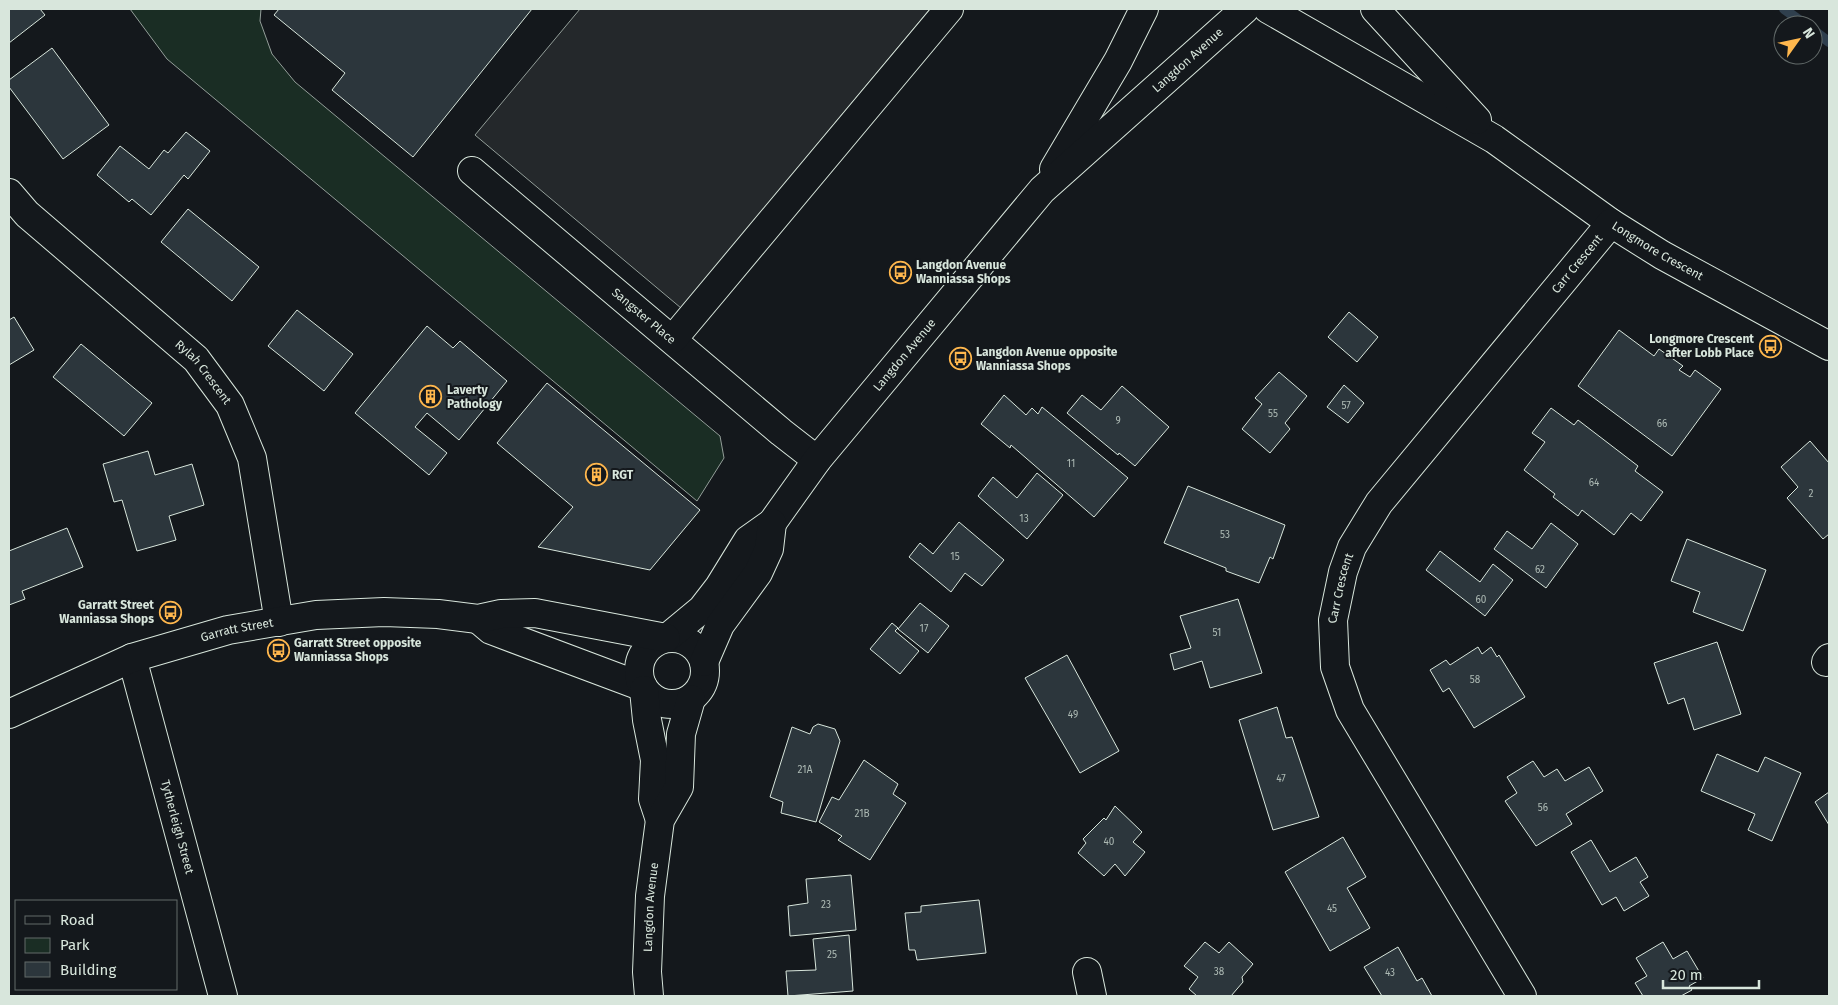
<svg xmlns="http://www.w3.org/2000/svg" width="1838" height="1005" font-family="'Fira Sans',sans-serif">
<style>
.green{fill:#1a2d24;stroke:#939e99}
.parking{fill:#24282b;stroke:#939e99}
.lines{fill:none;stroke-linecap:round;stroke-linejoin:round}
.stream{stroke:#2f3f4d;stroke-width:10}
.building{fill:#2c363c;stroke:#d8e6dc}
.minor-casing{stroke:#d8e6dc;stroke-width:30}
.minor{stroke:#14181c;stroke-width:28}
.labels{text-anchor:middle;stroke-width:4;stroke-linejoin:round;paint-order:stroke}
.number-label{font-size:10px;fill:#adbab4}
.street-label{font-size:12px;fill:#d8e6dc;stroke:#14181c}
.poi-label{font-size:12px;font-weight:bold;fill:#d8e6dc;stroke:#14181c;text-anchor:start}
</style>
<rect width="100%" height="100%" fill="#14181c"/>
<polygon class="green" points="130,9 261,9 260,21 272,54 295,82 720,436 724,458 697,501 167,59"/>
<polygon class="parking" points="580,9 930,9 681,308 475,135"/>
<g class="lines">
<g class="stream">
<polyline points="1784,9 1806,25"/>
<polyline points="1813,30 1829,42"/>
</g>
</g>
<g class="building">
<polygon points="9,9 40,9 45,15 9,43"/>
<polygon points="279,9 532,9 413,157 332,90 345,73 274,15"/>
<polygon points="52,48 109,125 63,159 9,87 9,80"/>
<polygon points="186,132 210,151 188,179 184,175 151,215 132,199 129,202 97,175 120,146 149,169 164,150 168,153"/>
<polygon points="188,209 259,267 232,301 161,242"/>
<polygon points="297,310 353,354 324,391 268,346"/>
<polygon points="1349,312 1378,337 1357,362 1328,337"/>
<polygon points="14,317 34,350 9,365 9,320"/>
<polygon points="427,326 453,348 460,341 507,381 459,440 427,413 415,427 447,453 429,475 355,413"/>
<polygon points="1619,330 1654,356 1659,349 1683,366 1679,370 1690,377 1695,370 1721,389 1672,456 1578,386"/>
<polygon points="81,344 152,403 124,436 53,377"/>
<polygon points="1279,372 1307,396 1285,423 1290,429 1270,453 1242,429 1262,404 1255,398"/>
<polygon points="547,383 700,510 650,570 538,547 573,507 497,443"/>
<polygon points="1344,385 1364,403 1348,423 1327,407"/>
<polygon points="1122,386 1169,427 1135,466 1119,453 1118,455 1067,413 1082,395 1101,410"/>
<polygon points="1004,395 1026,415 1032,408 1038,414 1042,407 1128,478 1094,517 1011,445 1010,448 981,424"/>
<polygon points="1551,408 1574,425 1578,420 1638,466 1635,471 1663,492 1641,521 1631,513 1614,535 1582,510 1578,516 1553,497 1555,494 1524,470 1545,442 1532,433"/>
<polygon points="1810,441 1829,463 1829,534 1823,539 1787,498 1798,487 1781,467"/>
<polygon points="148,451 155,475 192,464 204,505 169,516 176,540 137,551 122,500 114,502 103,464"/>
<polygon points="1037,473 1063,495 1027,539 978,496 993,477 1017,498"/>
<polygon points="1188,486 1285,525 1273,559 1270,557 1259,583 1226,571 1226,568 1164,543"/>
<polygon points="959,522 1004,560 982,586 965,573 951,592 909,557 920,543 933,554"/>
<polygon points="1551,523 1578,544 1546,588 1494,549 1507,531 1532,549"/>
<polygon points="67,528 83,567 22,591 25,599 9,605 9,551"/>
<polygon points="1687,539 1766,570 1743,631 1693,612 1700,592 1671,581"/>
<polygon points="1440,551 1480,582 1493,564 1513,580 1485,616 1426,570"/>
<polygon points="1238,599 1262,673 1210,688 1202,661 1174,670 1170,654 1191,648 1180,616"/>
<polygon points="920,603 949,626 928,653 898,629"/>
<polygon points="892,623 898,628 895,631 919,651 900,674 870,649"/>
<polygon points="1717,642 1741,714 1694,730 1684,698 1668,704 1654,663"/>
<polygon points="1478,647 1482,654 1491,647 1497,657 1499,655 1525,697 1474,728 1449,688 1443,692 1430,670 1446,660 1450,665"/>
<polygon points="1067,655 1119,751 1080,773 1025,678"/>
<polygon points="1277,707 1286,738 1292,737 1319,817 1273,830 1239,720"/>
<polygon points="818,724 835,729 840,741 816,822 781,813 783,802 770,797 792,727 810,734 813,727"/>
<polygon points="1717,754 1758,772 1765,757 1801,773 1772,841 1748,830 1755,814 1701,791"/>
<polygon points="864,760 898,784 893,794 906,803 870,860 838,840 842,836 819,822 832,797 839,800"/>
<polygon points="1533,761 1544,777 1557,769 1565,781 1589,767 1603,791 1566,814 1572,824 1536,846 1505,801 1517,793 1507,777"/>
<polygon points="1829,792 1829,825 1815,802"/>
<polygon points="1115,806 1142,832 1133,842 1145,852 1125,876 1115,864 1104,876 1078,853 1086,843 1083,839 1104,818 1106,820"/>
<polygon points="1343,837 1366,877 1347,888 1370,928 1330,951 1285,872"/>
<polygon points="1591,840 1610,872 1636,857 1648,877 1640,882 1649,896 1624,911 1616,897 1602,905 1571,852"/>
<polygon points="851,875 856,930 790,936 788,906 808,903 806,879"/>
<polygon points="979,900 986,953 917,960 915,950 909,950 905,913 921,912 921,906"/>
<polygon points="849,935 853,991 788,996 786,971 816,970 813,939"/>
<polygon points="1205,942 1219,953 1229,942 1253,964 1242,977 1243,982 1231,996 1197,996 1189,989 1198,977 1184,966"/>
<polygon points="1663,942 1673,959 1687,951 1703,978 1689,986 1692,990 1681,996 1643,996 1635,983 1647,976 1636,958"/>
<polygon points="1398,947 1417,981 1422,978 1432,996 1382,996 1364,967"/>
</g>
<g class="lines">
<defs>
<g id="minor">
<path id="s1" d="M1268,9L1494,139L1611,223L1662,255L1829,346"/>
<polyline points="1375,9 1477,120"/>
<polyline points="1054,169 1118,61 1144,9"/>
<path id="s2" d="M472,171L781,432L817,460"/>
<path id="s3" d="M9,193L27,214L196,359L230,405L252,458L279,622"/>
<polyline points="673,339 949,9"/>
<polyline points="478,619 491,630 643,687"/>
<circle cx="672" cy="671" r="33"/>
<path id="s4" d="M667,638L702,609L719,587L748,540L772,523L817,460L1042,190L1245,9"/>
<path id="s5" d="M132,658L223,996"/>
<polyline points="704,662 720,625 758,573 769,549 772,523"/>
<polyline points="1826,662 1829,658"/>
<polyline points="644,690 647,720 655,760 653,799 660,820"/>
<path id="s6" d="M9,714L132,658L228,630L316,615L384,612L438,614L478,619L501,614L535,613L666,638"/>
<polyline points="1087,972 1092,996"/>
<path id="s7" d="M649,996L647,972L650,896L660,820L679,787L681,734L691,699"/>
<path id="s8" d="M1522,996L1350,710L1335,667L1333,620L1343,572L1352,547L1379,503L1611,223"/>
</g>
</defs>
<use href="#minor" class="minor-casing"/>
<use href="#minor" class="minor"/>
</g>
<defs>
<symbol id="bus-ring" viewBox="-11 -11 22 22"><circle r="9.5" fill="#14181c" stroke="#ffb74d" stroke-width="1.5"/><path d="M-5-6H5V4H4V6H2V4H-2V6H-4V4H-5ZM-3.5-4V0h7V-4ZM-3.5 1.2v1.5H-2V1.2ZM2 1.2v1.5H3.5V1.2Z" fill="#ffb74d"/></symbol>
<symbol id="building-ring" viewBox="-11 -11 22 22"><circle r="9.5" fill="#14181c" stroke="#ffb74d" stroke-width="1.5"/><path d="M-4-6H4V6H1V3H-1V6H-4ZM-2.5-4.3h1.7v1.8h-1.7ZM.8-4.3h1.7v1.8H.8ZM-2.5-1h1.7V.8h-1.7ZM.8-1h1.7V.8H.8Z" fill="#ffb74d"/></symbol>
</defs>
<g fill-rule="evenodd">
<use href="#bus-ring" x="888" y="260" width="25" height="25"/>
<use href="#bus-ring" x="1758" y="334" width="25" height="25"/>
<use href="#bus-ring" x="948" y="346" width="25" height="25"/>
<use href="#building-ring" x="418" y="384" width="25" height="25"/>
<use href="#building-ring" x="584" y="462" width="25" height="25"/>
<use href="#bus-ring" x="158" y="600" width="25" height="25"/>
<use href="#bus-ring" x="266" y="638" width="25" height="25"/>
</g>
<g class="labels">
<g class="number-label">
<text x="1346" y="409">57</text>
<text x="1273" y="417">55</text>
<text x="1118" y="424">9</text>
<text x="1662" y="427">66</text>
<text x="1071" y="467">11</text>
<text x="1594" y="486">64</text>
<text x="1811" y="497">2</text>
<text x="1024" y="522">13</text>
<text x="1225" y="538">53</text>
<text x="955" y="560">15</text>
<text x="1540" y="573">62</text>
<text x="1481" y="603">60</text>
<text x="924" y="632">17</text>
<text x="1217" y="636">51</text>
<text x="1475" y="683">58</text>
<text x="1073" y="718">49</text>
<text x="805" y="773">21A</text>
<text x="1281" y="782">47</text>
<text x="1543" y="811">56</text>
<text x="862" y="817">21B</text>
<text x="1109" y="845">40</text>
<text x="826" y="908">23</text>
<text x="1332" y="912">45</text>
<text x="832" y="958">25</text>
<text x="1219" y="975">38</text>
<text x="1390" y="976">43</text>
</g>
<g class="street-label">
<text dy="4" stroke="none"><textPath href="#s4" startOffset="782">Langdon Avenue</textPath></text>
<text dy="4" stroke="none"><textPath href="#s1" startOffset="459">Longmore Crescent</textPath></text>
<text dy="4" stroke="none"><textPath href="#s8" startOffset="864">Carr Crescent</textPath></text>
<text dy="4" stroke="none"><textPath href="#s2" startOffset="225">Sangster Place</textPath></text>
<text dy="4" stroke="none"><textPath href="#s4" startOffset="372">Langdon Avenue</textPath></text>
<text dy="4" stroke="none"><textPath href="#s3" startOffset="265">Rylah Crescent</textPath></text>
<text dy="4" stroke="none"><textPath href="#s8" startOffset="459">Carr Crescent</textPath></text>
<text dy="4" stroke="none"><textPath href="#s6" startOffset="244">Garratt Street</textPath></text>
<text dy="4" stroke="none"><textPath href="#s5" startOffset="175">Tytherleigh Street</textPath></text>
<text dy="4" stroke="none"><textPath href="#s7" startOffset="89">Langdon Avenue</textPath></text>
</g>
<g class="poi-label">
<text x="916" y="269">Langdon Avenue<tspan x="916" dy="14">Wanniassa Shops</tspan></text>
<text x="1754" y="343" text-anchor="end">Longmore Crescent<tspan x="1754" dy="14">after Lobb Place</tspan></text>
<text x="976" y="356">Langdon Avenue opposite<tspan x="976" dy="14">Wanniassa Shops</tspan></text>
<text x="447" y="394">Laverty<tspan x="447" dy="14">Pathology</tspan></text>
<text x="612" y="479">RGT</text>
<text x="154" y="609" text-anchor="end">Garratt Street<tspan x="154" dy="14">Wanniassa Shops</tspan></text>
<text x="294" y="647">Garratt Street opposite<tspan x="294" dy="14">Wanniassa Shops</tspan></text>
</g>
</g>
<rect width="1838" height="1005" fill="none" stroke="#d8e6dc" stroke-width="20"/>
<rect x="15" y="900" width="162" height="90" fill="#14181c" stroke="#626a69"/>
<rect x="25" y="916" width="25" height="8" fill="#14181c" stroke="#626a69"/>
<text x="60" y="925" font-size="15" fill="#d8e6dc">Road</text>
<rect x="25" y="938" width="25" height="15" fill="#1a2d24" stroke="#626a69"/>
<text x="60" y="950" font-size="15" fill="#d8e6dc">Park</text>
<rect x="25" y="962" width="25" height="15" fill="#2c363c" stroke="#626a69"/>
<text x="60" y="975" font-size="15" fill="#d8e6dc">Building</text>
<g transform="translate(1798 40) rotate(57)"><circle r="24" fill="#14181c" stroke="#626a69"/>
<path d="M0-4L9 19L0 12L-9 19Z" fill="#ffb74d"/>
<text y="-8" font-size="14" font-weight="bold" text-anchor="middle" fill="#d8e6dc">N</text>
</g>
<path d="M1663 980v8h96v-8" fill="none" stroke="#d8e6dc" stroke-width="2.5"/>
<text x="1670" y="980" font-size="15" fill="#d8e6dc" stroke="#14181c" stroke-width="4" paint-order="stroke">20 m</text>
</svg>
